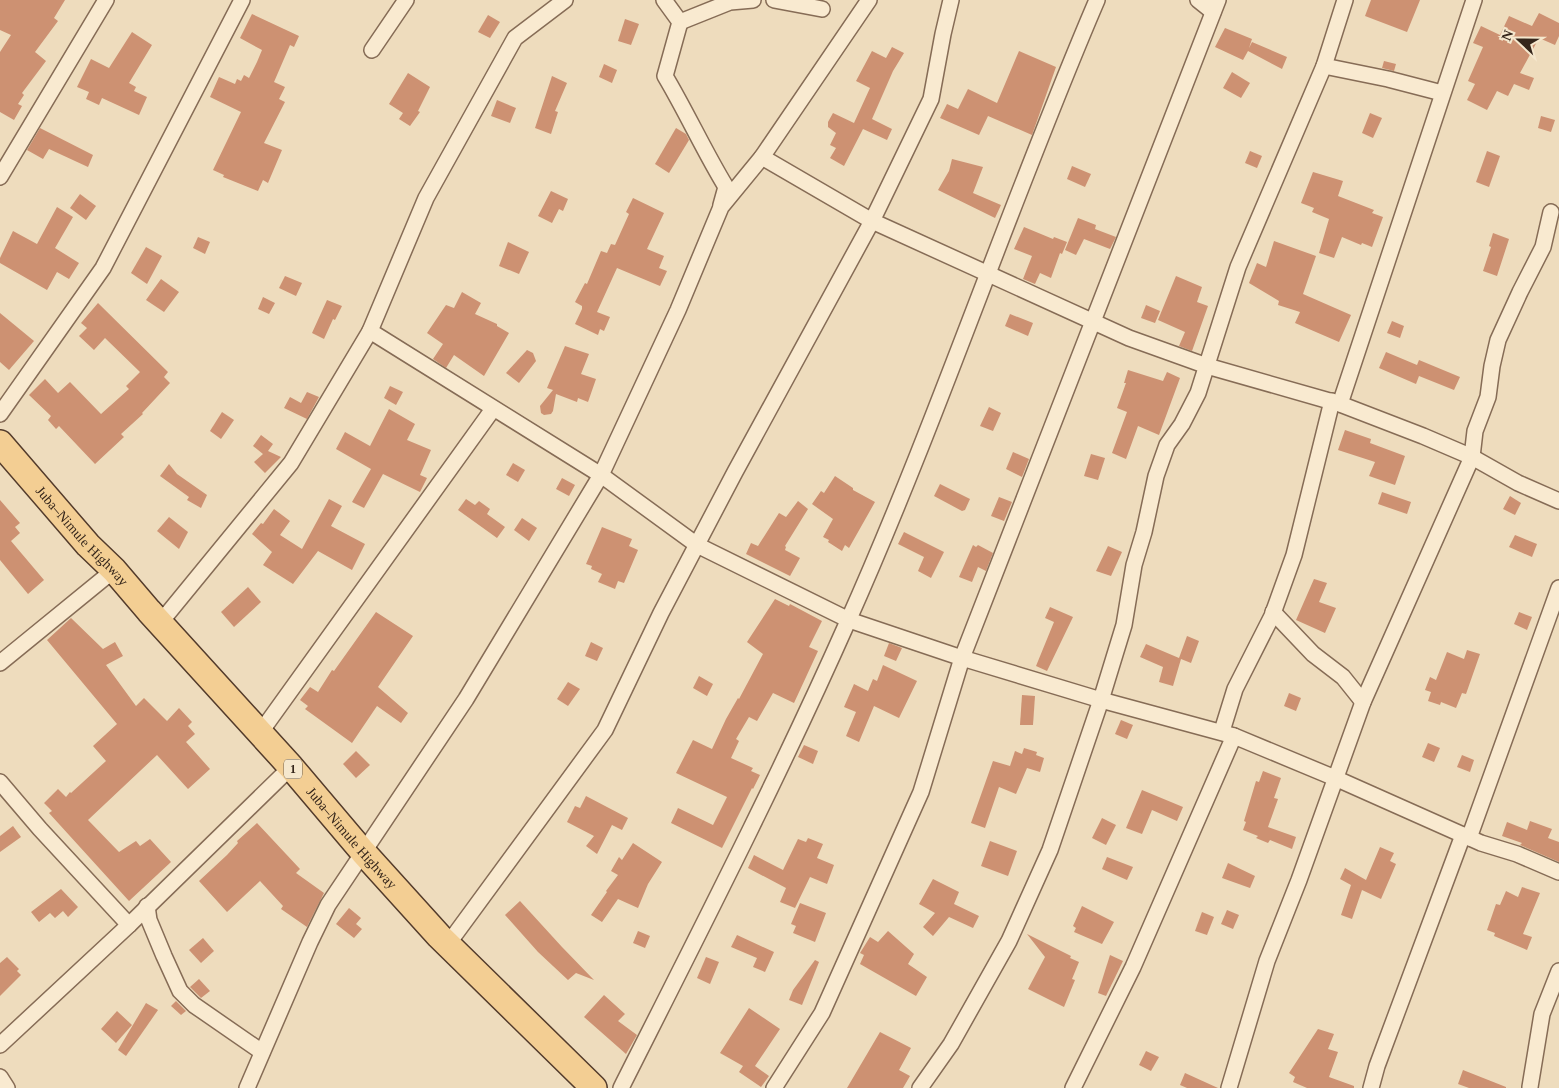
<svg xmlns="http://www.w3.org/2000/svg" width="1559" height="1088" font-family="'Times New Roman',serif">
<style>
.building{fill:#cd9172}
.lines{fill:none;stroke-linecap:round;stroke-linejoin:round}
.minor-casing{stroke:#866c56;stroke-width:18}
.primary-casing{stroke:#533b2b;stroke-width:28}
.minor{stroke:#f9ead0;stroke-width:15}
.primary{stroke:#f3ce93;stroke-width:25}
.labels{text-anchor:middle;stroke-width:4;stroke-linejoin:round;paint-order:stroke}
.shield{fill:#f5e7cd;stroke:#6f6050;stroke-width:1}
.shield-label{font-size:12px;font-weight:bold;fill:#35261b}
.street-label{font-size:14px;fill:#35261b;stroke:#f5e7cd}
</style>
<rect width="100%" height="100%" fill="#eedcbd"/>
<g class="building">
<polygon points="0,0 65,0 54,18 58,21 35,52 46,61 22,93 24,95 18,104 22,106 14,120 0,112 0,52 11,35 0,30"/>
<polygon points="1371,0 1420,0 1407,32 1365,16"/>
<polygon points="1539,13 1559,23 1559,36 1555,45 1539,38 1520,73 1534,78 1529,90 1514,84 1508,96 1497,91 1487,110 1467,100 1475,84 1468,81 1483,47 1473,43 1481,26 1500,35 1509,16 1532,26"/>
<polygon points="252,14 299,36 294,47 290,45 274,82 285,87 279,99 285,102 264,143 282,150 268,183 263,180 258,191 223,177 224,175 213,170 241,112 210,97 219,77 235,84 237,79 241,81 244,75 249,78 257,62 262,50 240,38"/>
<polygon points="488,15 500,22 490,38 478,32"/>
<polygon points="625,19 639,24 631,45 618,41"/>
<polygon points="1225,28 1252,39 1249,48 1252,42 1287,57 1282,69 1248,51 1243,60 1215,47"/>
<polygon points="132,32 152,45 129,83 136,87 134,91 147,97 139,115 102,98 99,105 86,99 89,92 77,87 91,59 109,68"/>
<polygon points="892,47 904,53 893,71 872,119 892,129 887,140 863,129 844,166 830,158 836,148 830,145 836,133 828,127 828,122 833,113 854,123 870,88 856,81 872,51 886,58"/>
<polygon points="1019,51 1056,67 1032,135 988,116 979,135 940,118 947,104 958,109 968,89 997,103"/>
<polygon points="1384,61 1396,64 1394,71 1382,68"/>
<polygon points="604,64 617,70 612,83 599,77"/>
<polygon points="1232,72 1250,83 1241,98 1223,88"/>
<polygon points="408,73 430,87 418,111 420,112 410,126 399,119 403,113 389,104"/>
<polygon points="552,76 567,83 555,111 558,112 551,134 535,128"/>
<polygon points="497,100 516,108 510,123 491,116"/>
<polygon points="1370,113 1382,118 1373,138 1362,133"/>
<polygon points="1541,116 1555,120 1551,132 1538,128"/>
<polygon points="40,128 93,155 88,167 49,149 43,159 27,150"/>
<polygon points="676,128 686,134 689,140 669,173 655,164"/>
<polygon points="1250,151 1262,156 1257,168 1245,163"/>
<polygon points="1487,151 1500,156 1489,187 1476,182"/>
<polygon points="952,159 983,167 973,193 1001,205 995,218 938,190 949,171"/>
<polygon points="1072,166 1091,174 1085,187 1067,179"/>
<polygon points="1313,172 1343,181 1338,196 1374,210 1372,213 1383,217 1372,247 1362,243 1361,245 1342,237 1334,258 1319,253 1329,219 1312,212 1314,208 1301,203"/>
<polygon points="551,191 568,199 563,211 559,209 552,223 538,216"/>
<polygon points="80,194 96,206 86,220 70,208"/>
<polygon points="633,198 664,213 647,249 664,256 659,268 667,271 660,286 617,268 597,312 610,317 604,331 600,329 598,335 575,324 582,309 582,306 575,302 585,283 587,284 601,251 607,253 611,244 615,245 629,214 626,212"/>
<polygon points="57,207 73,217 55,248 79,263 69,279 57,272 47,290 0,263 0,258 13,231 37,244"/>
<polygon points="1078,218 1096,225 1095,229 1116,237 1110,249 1084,239 1076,255 1065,250"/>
<polygon points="1024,227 1053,239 1054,237 1067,242 1062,254 1060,253 1051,278 1040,273 1035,284 1023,279 1032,256 1014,249"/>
<polygon points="1493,233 1509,239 1497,276 1483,271 1491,247 1489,246"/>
<polygon points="198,237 210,242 205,254 193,248"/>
<polygon points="1274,241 1316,256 1303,294 1351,315 1339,342 1295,323 1300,312 1278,305 1279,301 1249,283 1257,263 1266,267"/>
<polygon points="508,242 529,252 519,274 499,266"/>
<polygon points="146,247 162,256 147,284 131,273"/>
<polygon points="285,276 302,283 296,296 279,288"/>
<polygon points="1176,276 1202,287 1197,302 1208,306 1192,351 1179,346 1185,332 1158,320"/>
<polygon points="161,279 179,292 164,312 146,300"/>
<polygon points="462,292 481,303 475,314 497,324 497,326 509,333 484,376 454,355 446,368 433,359 443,344 427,333 446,305 454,308"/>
<polygon points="263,297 275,303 269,314 258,309"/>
<polygon points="327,300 342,306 335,320 333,319 324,339 312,333"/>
<polygon points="98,303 168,372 164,377 170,383 142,413 143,414 121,434 124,437 95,464 59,426 56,429 48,420 51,416 29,395 45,379 58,393 70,382 101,414 129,389 126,386 140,372 105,338 94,350 79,336 87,328 81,323"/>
<polygon points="1146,305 1160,311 1155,323 1141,318"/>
<polygon points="0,313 34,341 9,370 0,362"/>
<polygon points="1010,314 1033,323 1028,336 1005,326"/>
<polygon points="1392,321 1404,326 1400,338 1387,333"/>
<polygon points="565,346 589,354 581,374 596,379 588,402 578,398 577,402 556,394 553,411 551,414 544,415 541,413 540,406 553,390 547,388"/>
<polygon points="527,350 533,353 536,361 519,383 506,373"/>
<polygon points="1386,352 1417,365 1419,360 1460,377 1454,390 1419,376 1416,384 1379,368"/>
<polygon points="1128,370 1163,381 1167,372 1180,378 1159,435 1138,426 1126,459 1112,453 1127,412 1117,408 1126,383 1124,383"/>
<polygon points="390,386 403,392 396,405 384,398"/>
<polygon points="307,392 319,397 307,419 284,408 290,397 301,403"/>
<polygon points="989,407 1001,413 993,431 980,426"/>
<polygon points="389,409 415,424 407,440 431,450 420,475 427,478 420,492 383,474 364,508 352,502 371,469 336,449 345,432 370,446"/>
<polygon points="222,412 234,420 221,439 210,431"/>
<polygon points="1345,430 1371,439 1370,443 1405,456 1395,485 1369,476 1375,462 1338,450"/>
<polygon points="261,435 273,444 268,451 281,457 265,473 254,462 263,454 253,446"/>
<polygon points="1013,452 1029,459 1022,477 1006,469"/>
<polygon points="1091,454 1105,458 1098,480 1084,476"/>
<polygon points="513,463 525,470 518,482 506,475"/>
<polygon points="169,464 177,474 207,495 201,508 187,500 189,497 160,476"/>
<polygon points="835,476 853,488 853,490 875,502 849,548 845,545 842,551 828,542 829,540 823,537 833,519 812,504 821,491 824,493"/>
<polygon points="562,478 575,485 569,496 556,489"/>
<polygon points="940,484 970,499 965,510 962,511 934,496"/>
<polygon points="1382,492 1411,502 1407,514 1378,504"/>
<polygon points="1510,496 1521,503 1515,515 1503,509"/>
<polygon points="999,497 1012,502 1004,521 991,516"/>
<polygon points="329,499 342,506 331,526 365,544 352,570 318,551 293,584 263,565 272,552 252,534 261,523 263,524 274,509 290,521 280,535 302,549"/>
<polygon points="466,499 475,505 479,501 490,509 487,514 505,527 497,538 458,510"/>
<polygon points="0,500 20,523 15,527 20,533 11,541 44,580 28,594 0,560"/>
<polygon points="798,501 808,509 785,546 786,547 785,550 800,558 790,576 746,554 751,543 758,546 779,513 786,517"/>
<polygon points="169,517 188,532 179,549 157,531"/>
<polygon points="522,518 537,528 529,541 514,530"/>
<polygon points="602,527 632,539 629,546 638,550 624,583 618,581 615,589 598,582 602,574 591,569 592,566 586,564"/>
<polygon points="904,532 944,552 931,578 918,571 924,557 898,544"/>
<polygon points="1515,535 1537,544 1532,557 1509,547"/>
<polygon points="973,545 976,547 978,545 993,553 986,571 978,567 972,582 959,577"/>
<polygon points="1108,546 1122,552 1111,576 1096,571"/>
<polygon points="1314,579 1327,583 1319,602 1336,608 1325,633 1296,620"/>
<polygon points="248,587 261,602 234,627 221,612"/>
<polygon points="775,599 789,606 790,604 822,621 809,647 818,651 794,703 773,693 757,721 749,717 736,739 739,741 731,758 753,768 751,771 760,775 753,789 752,788 722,848 671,823 678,808 713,825 727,797 676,773 693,740 712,749 726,719 738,698 739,699 763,654 747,642"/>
<polygon points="1050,607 1073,617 1047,671 1036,666 1054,622 1045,618"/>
<polygon points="376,612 413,636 378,687 408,713 401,723 377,706 352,743 305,709 308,706 300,700 310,687 318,692 332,670 334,671"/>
<polygon points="1519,612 1532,617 1527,630 1514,624"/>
<polygon points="71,618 103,649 115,642 123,656 106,665 136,706 144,698 167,721 179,708 192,722 188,726 195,734 186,742 210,769 188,789 157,755 88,820 119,852 136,841 140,846 150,839 171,862 129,901 49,813 52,811 44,803 58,789 66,797 70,792 71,793 106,761 93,746 117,724 47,640"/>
<polygon points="1187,636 1199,641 1191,663 1181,659 1173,686 1159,682 1163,667 1140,657 1146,644 1179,658"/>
<polygon points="591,642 603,648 597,661 585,656"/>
<polygon points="889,643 902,648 896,661 884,656"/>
<polygon points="1467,650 1480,654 1466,694 1462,693 1456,708 1441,702 1440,705 1428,701 1431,692 1425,690 1430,677 1436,680 1447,652 1464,659"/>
<polygon points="883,665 917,681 899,718 874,706 859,742 846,736 856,712 844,707 854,684 868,691 873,679 877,681"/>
<polygon points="699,676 713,684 707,696 693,688"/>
<polygon points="568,682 580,689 568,706 557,699"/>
<polygon points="1289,693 1301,698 1296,711 1284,706"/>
<polygon points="1022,695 1035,696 1033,725 1020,725"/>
<polygon points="1121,720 1133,725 1127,739 1115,734"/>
<polygon points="1428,743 1440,748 1434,762 1422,757"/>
<polygon points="804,745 818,751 813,764 798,757"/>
<polygon points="1024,748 1037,752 1036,755 1044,758 1040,772 1027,768 1016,794 999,787 985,828 971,823 993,761 1010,766 1015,751 1022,754"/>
<polygon points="356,751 370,765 356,778 343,764"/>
<polygon points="1462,755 1474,760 1470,772 1457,767"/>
<polygon points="1263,771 1281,778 1274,798 1278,799 1268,827 1296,837 1292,849 1270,840 1268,843 1256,838 1258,836 1243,830 1246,822 1244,821 1256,781 1259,782"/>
<polygon points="1142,790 1183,807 1177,821 1152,810 1142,834 1126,828"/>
<polygon points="586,796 628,818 622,830 612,825 597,854 586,846 594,836 567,822 575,806 580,808"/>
<polygon points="1102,818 1116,825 1106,845 1092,838"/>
<polygon points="1530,821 1552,829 1548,838 1559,842 1559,862 1520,845 1522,843 1502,836 1507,822 1527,830"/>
<polygon points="257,823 300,869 296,873 324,893 307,927 281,909 283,906 260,881 227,912 199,881 227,855 238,843 237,841"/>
<polygon points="13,826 21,837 0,852 0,836"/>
<polygon points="808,838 823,844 817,858 834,865 827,884 810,877 795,908 780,902 786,888 748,868 754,855 783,870 798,839 806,842"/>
<polygon points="990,841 1017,851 1008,876 981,866"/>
<polygon points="633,843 662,862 648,884 638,908 618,899 602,922 591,915 607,892 606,891 618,875 611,871 619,857 622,860"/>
<polygon points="1380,847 1394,853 1390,861 1396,864 1381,899 1362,890 1352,919 1341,915 1351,885 1340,879 1345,868 1366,880"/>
<polygon points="1107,857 1133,867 1127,880 1102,869"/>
<polygon points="1228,863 1255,876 1250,888 1222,878"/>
<polygon points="933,879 959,892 954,904 979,916 973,928 949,917 933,936 923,927 935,913 919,904"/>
<polygon points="1522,887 1540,893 1523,934 1532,937 1527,950 1494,936 1495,933 1487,930 1496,904 1500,905 1506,891 1518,897"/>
<polygon points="61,889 78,907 68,917 63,911 55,918 50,913 39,922 31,912"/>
<polygon points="520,901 562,947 594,980 576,973 568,980 538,952 505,915"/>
<polygon points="800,903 826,913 815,942 793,933 796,926 791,924"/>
<polygon points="1082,906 1114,922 1102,944 1074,932 1076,928 1073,926"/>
<polygon points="349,908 361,918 356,924 362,929 354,938 336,924"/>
<polygon points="1227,910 1239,915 1233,929 1221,924"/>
<polygon points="1202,912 1214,917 1207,935 1195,931"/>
<polygon points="638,931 650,936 645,948 633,943"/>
<polygon points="888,931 914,954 908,964 927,977 916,996 860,964 864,955 860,953 870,937 878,942"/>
<polygon points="1027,934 1071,956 1070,958 1079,962 1072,979 1075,980 1064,1007 1028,989 1045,957"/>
<polygon points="737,935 774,952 765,972 753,967 757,958 731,947"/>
<polygon points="203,938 214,951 201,963 189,950"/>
<polygon points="1110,955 1123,961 1106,996 1098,993"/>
<polygon points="7,957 19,969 17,971 21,975 0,996 0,963"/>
<polygon points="706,957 719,962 710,984 697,978"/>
<polygon points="815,960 819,962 802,1005 789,1000 793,990"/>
<polygon points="199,979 210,991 201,998 190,987"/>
<polygon points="604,995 625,1014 618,1021 637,1035 626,1054 584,1017"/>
<polygon points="176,1001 186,1011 181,1015 171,1006"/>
<polygon points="146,1003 158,1010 126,1056 118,1050"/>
<polygon points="749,1008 780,1029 755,1066 769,1076 761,1087 739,1072 743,1066 720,1053"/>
<polygon points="117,1011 132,1025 116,1043 101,1029"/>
<polygon points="1318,1029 1334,1034 1328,1049 1338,1052 1329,1077 1354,1086 1354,1088 1307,1088 1293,1082 1295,1077 1289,1073"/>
<polygon points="880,1032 911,1048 899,1070 910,1076 903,1088 847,1088"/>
<polygon points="1146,1051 1159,1057 1151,1071 1139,1065"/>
<polygon points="1463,1070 1506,1087 1506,1088 1469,1088 1458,1084"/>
<polygon points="1185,1073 1218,1088 1187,1088 1180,1085"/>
</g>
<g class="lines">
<defs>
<g id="minor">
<polyline points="565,0 515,38 426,198 370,331 601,475 697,545 849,620 962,658 1101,700 1234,736 1335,778 1481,843 1517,854 1559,872"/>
<path d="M664,0L680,22L665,76C687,113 704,151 726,187L721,205"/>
<polyline points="774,0 822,9"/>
<polyline points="1198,0 1213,12"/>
<polyline points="680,22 730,2 753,0"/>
<polyline points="372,50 406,0"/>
<polyline points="1324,66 1388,79 1442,93"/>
<polyline points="762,157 872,221 1129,338 1207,366 1340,404 1423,436 1472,457 1518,483 1559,501"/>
<polyline points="0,177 106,0"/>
<polyline points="1340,404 1474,0"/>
<polyline points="0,414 103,268 242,0"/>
<polyline points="1273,612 1313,654 1343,677 1363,702"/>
<polyline points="160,623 291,463 370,331"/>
<polyline points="0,663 114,570"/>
<polyline points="1222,731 1235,689 1272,616 1294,555 1332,401"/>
<polyline points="260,733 493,409"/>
<polyline points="0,782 40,829 129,925"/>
<polyline points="1469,838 1559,588"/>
<polyline points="147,906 149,920 164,956 180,991 194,1005 262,1052"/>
<polyline points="448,944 605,730 661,613 735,472 872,221 931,99 943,34 951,0"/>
<polyline points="0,1045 129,925 291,767"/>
<polyline points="0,1077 7,1088"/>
<polyline points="1530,1087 1542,1014 1559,971"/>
<polyline points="247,1088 310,942 328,905 466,699 601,475 678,310 721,207 762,157 869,0"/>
<path d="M621,1088C699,933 778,779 848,621C939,417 1009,205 1097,0"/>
<polyline points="774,1088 822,1013 921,792 962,658 1218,0"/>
<polyline points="920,1088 951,1044 1009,941 1050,850 1101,700 1124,625 1134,565 1144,532 1156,476 1167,445 1182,424 1198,393 1238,267 1324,66 1345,0"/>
<polyline points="1073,1088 1133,967 1234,736"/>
<polyline points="1229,1088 1267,961 1299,880 1363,702 1472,457 1475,431 1488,397 1492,366 1498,340 1520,292 1543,247 1551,212"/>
<polyline points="1371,1088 1377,1066 1463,835"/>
</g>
<g id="primary">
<path id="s1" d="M0,443L88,545L114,570L149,611L291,767L363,852L439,936L594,1088"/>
</g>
</defs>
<use href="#minor" class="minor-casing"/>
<use href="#primary" class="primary-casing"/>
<use href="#minor" class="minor"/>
<use href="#primary" class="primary"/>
</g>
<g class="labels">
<rect class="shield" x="284" y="759.5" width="18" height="19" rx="4"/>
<g class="shield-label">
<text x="293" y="773">1</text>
</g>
<g class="street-label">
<text dy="5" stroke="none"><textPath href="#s1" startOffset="124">Juba–Nimule Highway</textPath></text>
<text dy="5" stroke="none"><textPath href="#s1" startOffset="529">Juba–Nimule Highway</textPath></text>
</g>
</g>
<g transform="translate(1519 40) rotate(292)" stroke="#f5e7cd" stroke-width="4" paint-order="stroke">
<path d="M0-4L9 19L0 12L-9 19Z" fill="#35261b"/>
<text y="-8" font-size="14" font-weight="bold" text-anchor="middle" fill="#35261b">N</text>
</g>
</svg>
